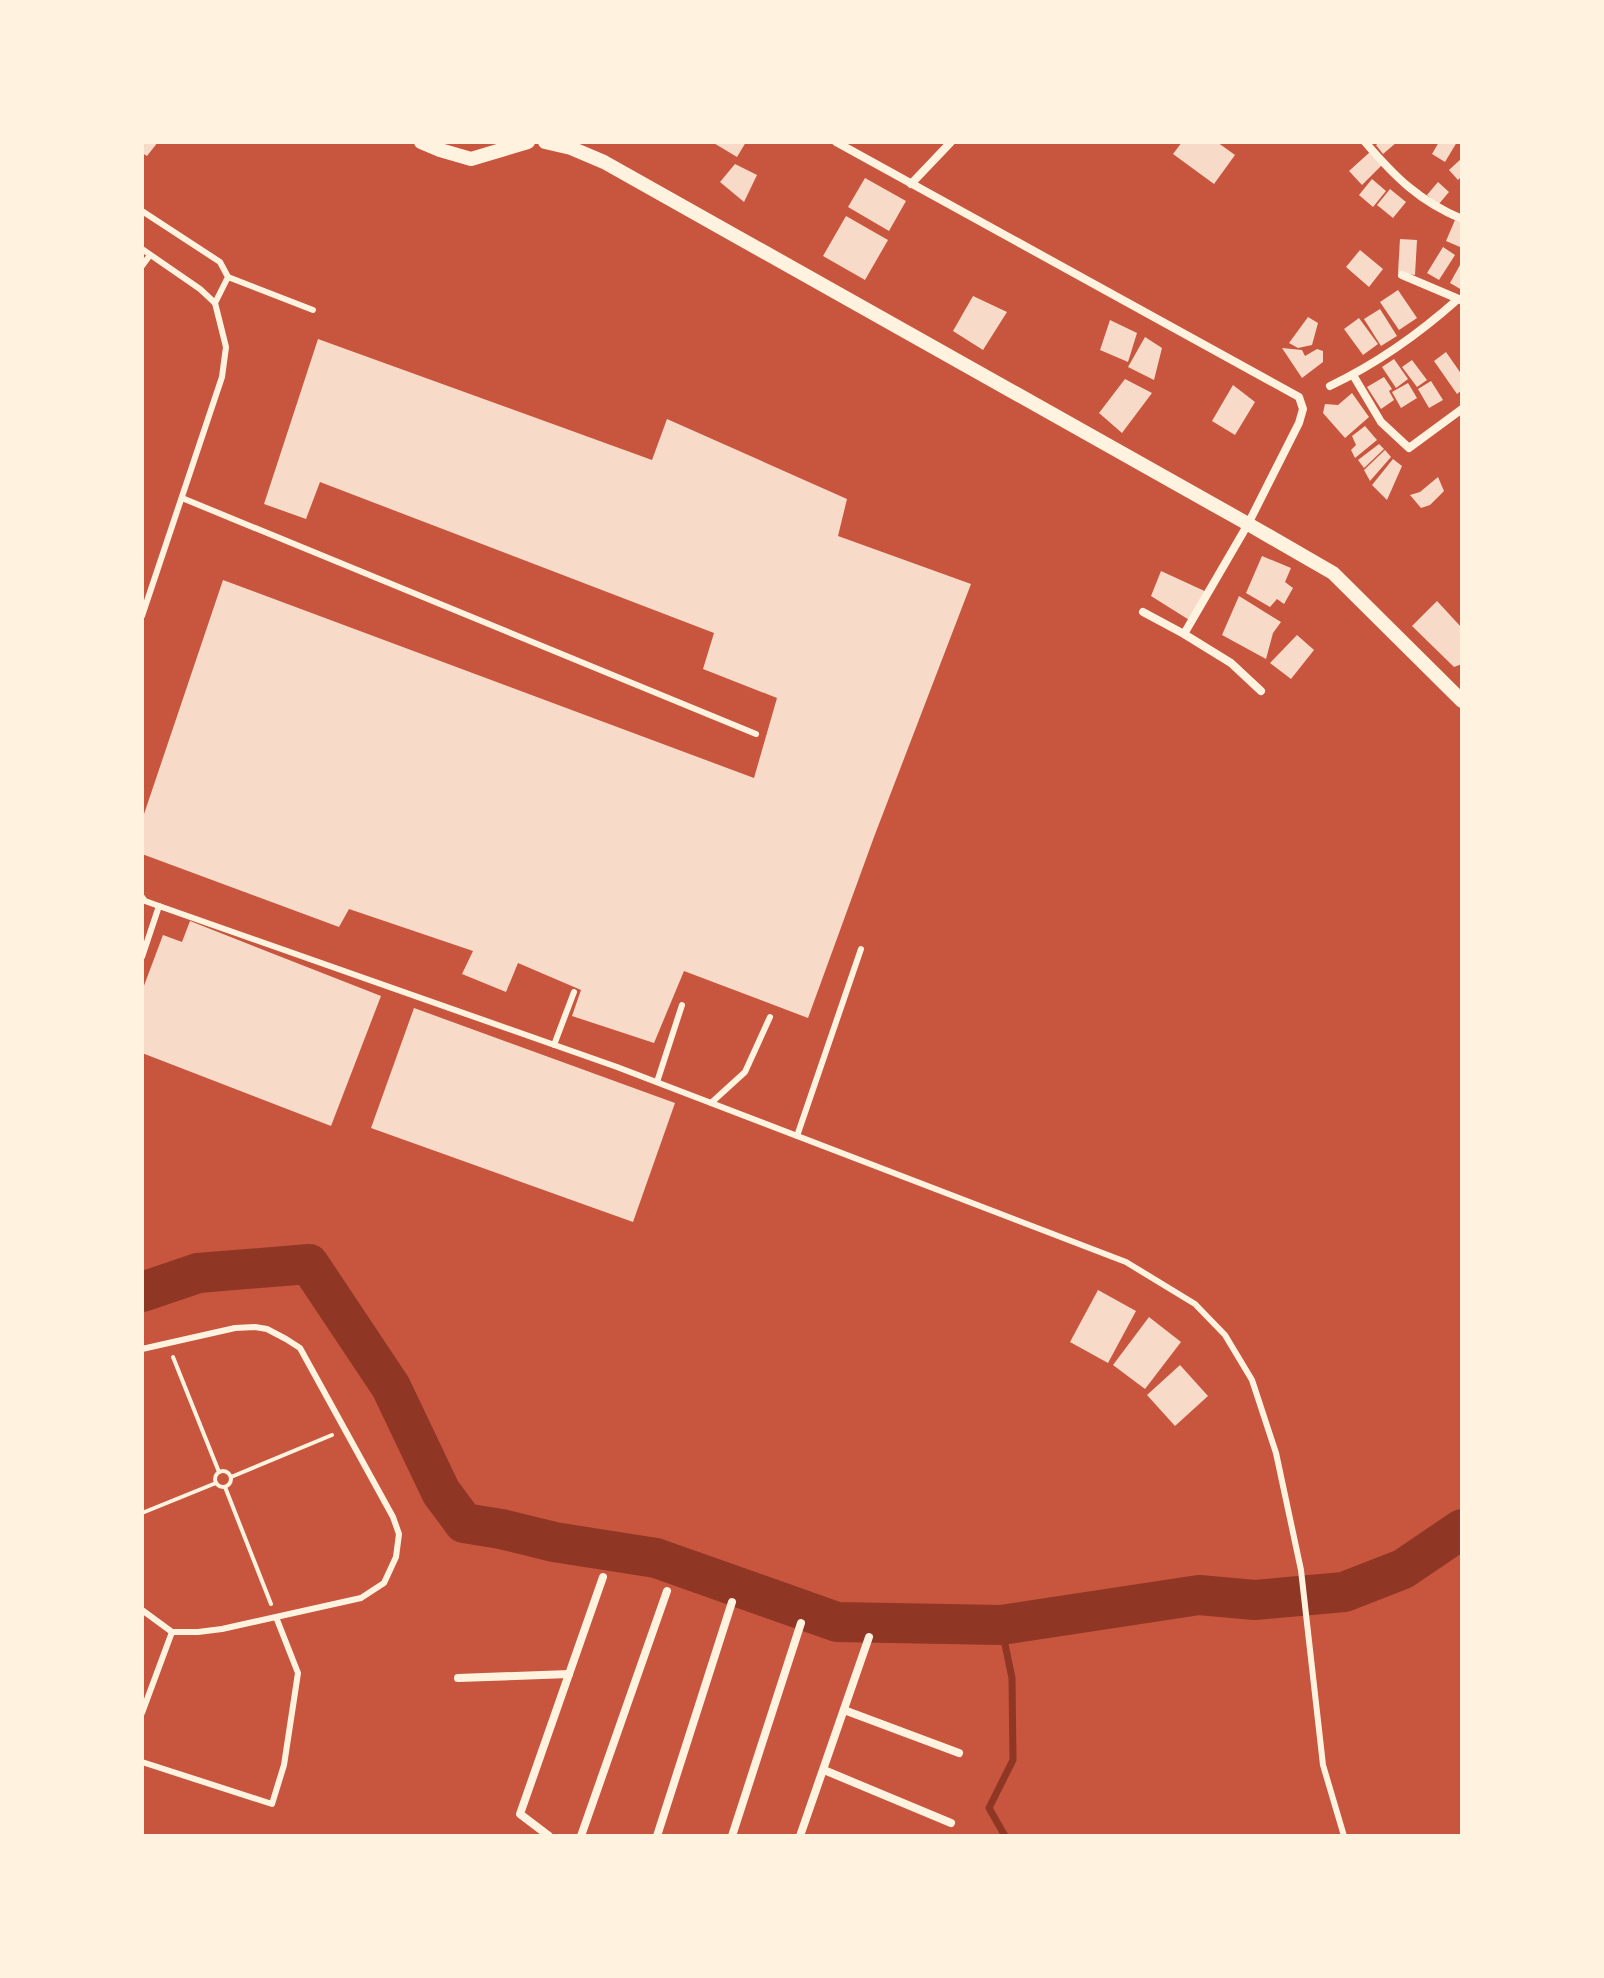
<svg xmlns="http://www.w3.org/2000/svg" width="1604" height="1978" font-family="Inter,sans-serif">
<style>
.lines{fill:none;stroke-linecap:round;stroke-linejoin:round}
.stream{stroke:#8f3625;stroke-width:7}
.river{stroke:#8f3625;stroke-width:40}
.building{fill:#f7dbc8}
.path{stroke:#fff3e0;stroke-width:4}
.service{stroke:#fff3e0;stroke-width:6}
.minor{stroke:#fff3e0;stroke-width:8}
.tertiary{stroke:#fff3e0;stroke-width:14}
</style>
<rect width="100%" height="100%" fill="#c8553d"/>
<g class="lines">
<polyline class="stream" points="1001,1625 1012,1678 1013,1760 989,1808 1005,1836"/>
<polyline class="river" points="142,1292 198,1273 309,1264 391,1387 441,1492 464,1523 501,1529 554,1542 656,1558 837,1622 1001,1625 1199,1595 1255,1600 1344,1592 1403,1569 1462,1529"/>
</g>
<g class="building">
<polygon points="142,142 158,142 147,156 142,153"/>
<polygon points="712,142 746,142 737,157"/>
<polygon points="1182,142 1217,142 1235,155 1214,184 1173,154"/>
<polygon points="1380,142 1397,142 1383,154 1376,145"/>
<polygon points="1439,142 1457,142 1445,162 1432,154"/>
<polygon points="1370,152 1382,165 1362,185 1349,171"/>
<polygon points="1462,158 1462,176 1458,180 1449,170"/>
<polygon points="735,164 757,175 744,202 720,182"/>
<polygon points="865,178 906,201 889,231 848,207"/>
<polygon points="1372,179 1386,191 1373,207 1359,195"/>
<polygon points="1438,182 1449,192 1438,205 1427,195"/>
<polygon points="1390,189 1406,202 1393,218 1377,205"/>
<polygon points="846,216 888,240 865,280 823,256"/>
<polygon points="1455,220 1462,223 1462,242 1460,247 1446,241"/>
<polygon points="1400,239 1417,240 1415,275 1398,273"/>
<polygon points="1443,247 1455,255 1439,280 1427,273"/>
<polygon points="1360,250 1383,269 1369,287 1346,267"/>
<polygon points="1460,265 1462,266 1462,290 1450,283"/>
<polygon points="1398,290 1417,318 1399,330 1380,302"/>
<polygon points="973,296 1007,312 983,350 953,331"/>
<polygon points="1380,309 1397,336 1381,346 1364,319"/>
<polygon points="1308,317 1318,323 1312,345 1298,348 1289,343"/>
<polygon points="1359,318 1378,344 1363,355 1344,329"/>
<polygon points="1110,320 1137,333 1128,362 1100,350"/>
<polygon points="1145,337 1162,348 1154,380 1128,367"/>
<polygon points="318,339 652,460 667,419 847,499 838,536 971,584 874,837 808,1018 684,971 654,1043 572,1016 581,990 518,963 506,992 462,974 473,951 349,909 339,927 142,854 142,820 223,580 754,778 777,698 703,669 714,633 320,482 306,519 264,504"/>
<polygon points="1282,348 1302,350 1305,356 1317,349 1323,351 1323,362 1302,378"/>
<polygon points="1446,352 1462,375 1462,390 1457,394 1434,361"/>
<polygon points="1394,359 1408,379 1396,388 1382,367"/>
<polygon points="1412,360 1427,380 1417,387 1402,367"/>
<polygon points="1384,377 1392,389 1389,391 1394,400 1381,409 1367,387"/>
<polygon points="1125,379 1152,393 1122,433 1099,413"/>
<polygon points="1431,381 1443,400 1429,408 1418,389"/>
<polygon points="1408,383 1417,398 1401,408 1392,392"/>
<polygon points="1233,385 1255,402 1235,435 1212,421"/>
<polygon points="1352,393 1369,417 1345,438 1323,413 1325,404 1338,405"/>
<polygon points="1365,426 1377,440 1355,458 1351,450 1356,445 1352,436"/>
<polygon points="1379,444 1384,449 1364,468 1358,460"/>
<polygon points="1385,450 1391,457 1370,481 1364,470"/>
<polygon points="1393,459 1402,466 1387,500 1372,485"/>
<polygon points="1438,477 1444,491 1430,505 1421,508 1410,495 1420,492"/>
<polygon points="1262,556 1291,568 1285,582 1293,588 1284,604 1277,599 1270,607 1246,593"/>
<polygon points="1161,571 1211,594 1194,623 1151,596"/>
<polygon points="1239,596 1281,622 1273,633 1266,659 1222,635"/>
<polygon points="1437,601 1462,628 1462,664 1454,667 1412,626"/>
<polygon points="1297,635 1314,650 1291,679 1270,663"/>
<polygon points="190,921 381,996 331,1126 142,1053 142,991 163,935 182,942"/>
<polygon points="414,1008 675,1103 633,1222 371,1128"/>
<polygon points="1098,1290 1136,1311 1108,1363 1070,1342"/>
<polygon points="1149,1317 1181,1342 1145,1389 1113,1365"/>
<polygon points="1180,1365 1208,1396 1175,1426 1147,1395"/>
</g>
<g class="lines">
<g class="path">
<polyline points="173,1357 219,1472"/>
<circle cx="223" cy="1479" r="8"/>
<polyline points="231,1477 332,1435"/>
<polyline points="225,1487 271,1604"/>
<polyline points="142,1513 216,1483"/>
</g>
<g class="service">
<polyline points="142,211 220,262 228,277 215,303"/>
<polyline points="142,249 200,289 215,303 226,347 222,377 142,616"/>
<polyline points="142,266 150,255"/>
<polyline points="228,277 313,310"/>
<polyline points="182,498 756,734"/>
<polyline points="142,897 145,901 159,906 617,1067 1126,1262 1195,1304 1225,1335 1252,1380 1276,1453 1301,1570 1323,1765 1344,1836"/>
<polyline points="142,957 159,906"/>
<polyline points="554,1045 574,992"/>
<polyline points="657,1082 682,1005"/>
<polyline points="711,1103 745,1072 770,1017"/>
<polyline points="797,1136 861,949"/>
<polyline points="142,1349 235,1328 255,1327 267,1329 286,1339 300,1348 393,1517 399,1534 396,1557 384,1583 361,1598 222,1629 198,1632 172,1632 142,1610"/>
<polyline points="142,1713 172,1632"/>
<polyline points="142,1762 272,1804 284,1765 298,1673 276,1617"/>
</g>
<g class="minor">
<polyline points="836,142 1299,397 1303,409 1299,423 1248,524 1184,634"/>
<path d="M1365,142C1395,177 1419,201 1462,219"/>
<polyline points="911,184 951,142"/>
<polyline points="1402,275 1461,300"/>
<polyline points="1353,375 1381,422 1409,448 1462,409"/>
<path d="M1330,386C1376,364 1420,333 1458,299"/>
<polyline points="1143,612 1184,634 1231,663 1261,691"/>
<polyline points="458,1678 569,1674"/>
<polyline points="844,1710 959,1753"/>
<polyline points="824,1770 951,1823"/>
<polyline points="549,1836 520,1814 603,1577"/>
<polyline points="581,1836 667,1591"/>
<polyline points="657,1836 732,1602"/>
<polyline points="732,1836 801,1623"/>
<polyline points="800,1836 869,1637"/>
</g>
<g class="tertiary">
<polyline points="421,142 440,150 471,159 528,142"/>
<polyline points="545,142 571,148 604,162 1248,524 1333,573 1462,701"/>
</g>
</g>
<rect width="1604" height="1978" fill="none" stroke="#fff3e0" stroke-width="288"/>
</svg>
